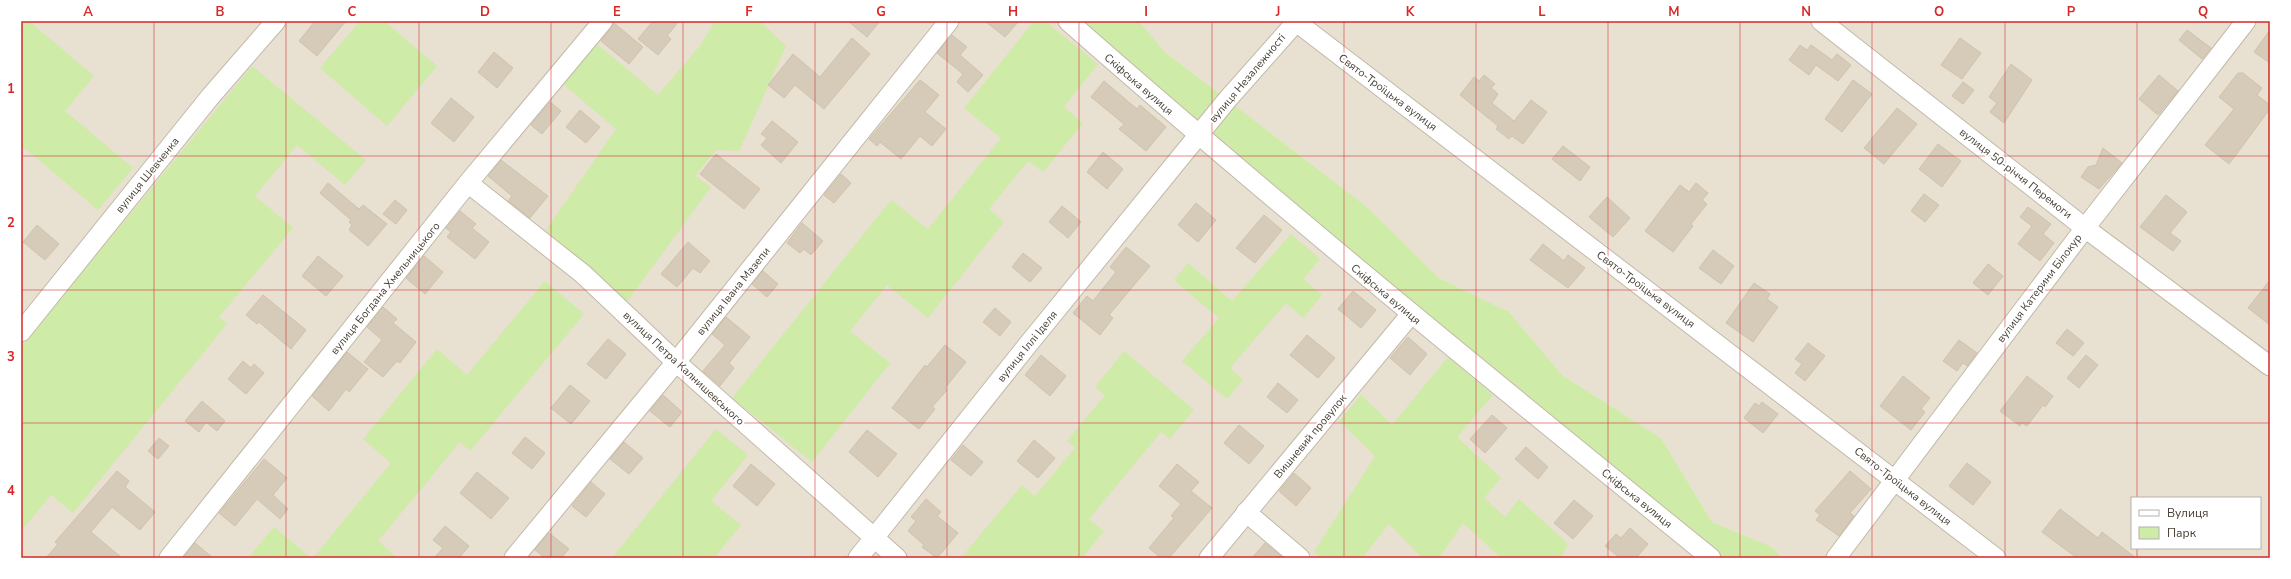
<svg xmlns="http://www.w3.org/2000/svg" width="2291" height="579" font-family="'Nunito Sans',sans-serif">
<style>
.residential{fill:#e8e0d1;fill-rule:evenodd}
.green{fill:#ceeba8}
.building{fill:#d6cab8;stroke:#d1c2ab}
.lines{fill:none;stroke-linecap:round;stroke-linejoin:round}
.minor-casing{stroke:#c2b9a8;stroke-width:21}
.minor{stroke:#fff;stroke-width:19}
.grid{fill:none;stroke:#d62828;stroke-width:1;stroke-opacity:0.55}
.labels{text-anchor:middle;stroke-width:4;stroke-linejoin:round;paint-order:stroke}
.street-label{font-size:11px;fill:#463e33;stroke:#fff}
.neatline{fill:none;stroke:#d62828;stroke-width:1.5}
.grid-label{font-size:13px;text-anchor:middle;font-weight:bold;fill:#d62828}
</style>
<rect width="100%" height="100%" fill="#f3eee3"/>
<g class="residential">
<polygon points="21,21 1068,21 1711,558 21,558"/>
<path d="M1139,21H2270V558H1783L1770,546L1712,522L1661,438L1562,375L1509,312L1439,278L1367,207L1165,52ZM2132,498H2260V548H2132Z"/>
</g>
<g class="green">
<polygon points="21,21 29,21 94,76 65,111 133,168 98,210 21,145"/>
<polygon points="360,21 384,21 437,66 387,126 320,68"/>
<polygon points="715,21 760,21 786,46 739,151 716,150 695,176 711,187 626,303 546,230 616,129 563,84 597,44 658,95 699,47"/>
<polygon points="1034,21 1045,21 1098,64 1064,107 1083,123 1043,172 1028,161 989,209 1004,222 928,318 887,285 850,331 890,363 812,462 732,398 891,200 928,229 1001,138 964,108"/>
<polygon points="1068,21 1139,21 1165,52 1367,207 1439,278 1509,312 1562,375 1661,438 1712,522 1770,546 1783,558 1711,558"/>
<polygon points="252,66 366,160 345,185 297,145 255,196 293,228 219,317 227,324 73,513 51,495 21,531 21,347"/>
<polygon points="1291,234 1320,259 1303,279 1322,295 1303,318 1286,303 1230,368 1243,380 1227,399 1182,361 1219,318 1174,280 1188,263 1232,301"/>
<polygon points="545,281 584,314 470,451 460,442 378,541 395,556 393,558 313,558 391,463 363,439 437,349 467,375"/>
<polygon points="1124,351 1194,410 1170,439 1161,432 1089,519 1104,531 1082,558 961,558 1022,485 1035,496 1075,448 1067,441 1105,395 1095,387"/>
<polygon points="1448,357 1493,395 1457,437 1501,478 1484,498 1505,517 1519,499 1568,544 1561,558 1501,558 1463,523 1439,558 1422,558 1389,524 1362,558 1322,558 1314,552 1375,456 1339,421 1361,395 1392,425"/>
<polygon points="716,429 748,455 711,501 741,525 714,558 612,558"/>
<polygon points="274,527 311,558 248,558"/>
</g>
<g class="building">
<polygon points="315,21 346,21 317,56 299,41"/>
<polygon points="653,21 679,21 667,36 671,39 658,55 638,39"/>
<polygon points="848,21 880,21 867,37"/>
<polygon points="985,21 1019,21 1005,37"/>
<polygon points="614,23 643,47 629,64 601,41"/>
<polygon points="2187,30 2211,48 2202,59 2179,40"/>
<polygon points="2270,30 2270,63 2254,52"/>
<polygon points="952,35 967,47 960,55 983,75 968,92 957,82 963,74 937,53"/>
<polygon points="852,38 870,54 824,109 795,85 784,98 768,85 793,54 820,77"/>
<polygon points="1960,38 1981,53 1962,79 1941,65"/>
<polygon points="1800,45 1807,50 1811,45 1832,60 1837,54 1851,65 1838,81 1816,65 1809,75 1789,60"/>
<polygon points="494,52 513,68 497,88 478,72"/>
<polygon points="2011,64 2032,80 2004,123 1990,112 1997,103 1989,97"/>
<polygon points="2238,73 2243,73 2262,88 2257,95 2270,105 2270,109 2229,164 2205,145 2234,109 2219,97"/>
<polygon points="1484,75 1495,84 1491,88 1498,94 1492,103 1514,121 1531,100 1547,112 1523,144 1512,136 1509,139 1496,129 1498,126 1460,95 1474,77 1479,81"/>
<polygon points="2159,75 2178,91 2158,115 2139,99"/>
<polygon points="920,80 939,95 925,112 946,129 932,146 920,136 901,159 880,142 877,146 869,139"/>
<polygon points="1853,80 1872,94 1842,132 1825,119"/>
<polygon points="1104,81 1137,109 1140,105 1166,127 1146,151 1119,129 1124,124 1091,97"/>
<polygon points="1963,82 1974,90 1963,104 1952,96"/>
<polygon points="451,98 474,117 454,142 431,123"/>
<polygon points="550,102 561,111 542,134 531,125"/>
<polygon points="1897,108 1917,124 1884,164 1864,148"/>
<polygon points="580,110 600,127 586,143 566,127"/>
<polygon points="772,121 798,142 781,163 761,145 767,138 761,134"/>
<polygon points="1938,144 1961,161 1942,187 1919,169"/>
<polygon points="1563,146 1590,167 1580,181 1552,159"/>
<polygon points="2103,148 2122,163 2099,189 2081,177 2088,167 2096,165"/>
<polygon points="1103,152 1123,169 1107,189 1087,172"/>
<polygon points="716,154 760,189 744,209 700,174"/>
<polygon points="501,160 548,196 530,218 508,201 512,196 488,176"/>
<polygon points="841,174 851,183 834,203 824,195"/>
<polygon points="328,183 359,209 363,205 387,224 368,246 349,230 352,225 349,222 351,220 320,193"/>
<polygon points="1696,183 1708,193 1702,200 1707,204 1691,224 1693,226 1673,252 1645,231 1680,185 1689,192"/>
<polygon points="1924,194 1939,205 1925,222 1911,211"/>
<polygon points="2166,195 2187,212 2170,233 2181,241 2173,251 2140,227"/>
<polygon points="1607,197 1630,218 1613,237 1589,217"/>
<polygon points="395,200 407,210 396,224 383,214"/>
<polygon points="1196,203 1216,220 1198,242 1178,225"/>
<polygon points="1062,206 1081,222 1068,238 1049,222"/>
<polygon points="2028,207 2051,224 2043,234 2054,243 2040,261 2018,244 2032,226 2020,217"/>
<polygon points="460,211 476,224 472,228 489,242 475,259 447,237 451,232 446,228"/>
<polygon points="1264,215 1282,230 1255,263 1236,248"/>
<polygon points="802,223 823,241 811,255 804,249 800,253 787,243"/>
<polygon points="37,225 59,244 45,260 23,242"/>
<polygon points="688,242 710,261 700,273 693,268 677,287 661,274"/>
<polygon points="1543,244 1564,261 1568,255 1585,268 1568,288 1530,260"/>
<polygon points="1126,247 1150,266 1109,315 1113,318 1100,335 1073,313 1087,296 1093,301 1116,272 1110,267"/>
<polygon points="1713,250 1734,266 1721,284 1699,268"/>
<polygon points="1023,253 1042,268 1030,282 1012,267"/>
<polygon points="318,256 343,276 326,296 302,276"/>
<polygon points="424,256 443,272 425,294 406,278"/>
<polygon points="1988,264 2003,276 1988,295 1973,283"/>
<polygon points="763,271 778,284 767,297 752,284"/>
<polygon points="2270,280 2270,325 2248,308"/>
<polygon points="1754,283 1770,294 1767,299 1778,307 1753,342 1726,323"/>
<polygon points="1353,291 1376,310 1361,328 1338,309"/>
<polygon points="263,295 306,330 291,349 259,322 257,324 246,315"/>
<polygon points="383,307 397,319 393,323 416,342 400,363 397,361 383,377 364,362 382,340 367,327"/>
<polygon points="995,308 1011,322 1000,336 983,322"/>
<polygon points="726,317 750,337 729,363 734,368 720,386 703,371 725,345 712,334"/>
<polygon points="2067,329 2084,343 2073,356 2056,343"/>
<polygon points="1307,335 1335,358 1318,378 1290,355"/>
<polygon points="1408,337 1427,354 1410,375 1390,358"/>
<polygon points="608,339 626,354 606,379 587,364"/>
<polygon points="1959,340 1977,353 1967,366 1963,363 1957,371 1943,361"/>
<polygon points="1808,343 1825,356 1805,381 1795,373 1802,364 1795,359"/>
<polygon points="945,345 966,362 945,388 947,390 932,407 935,409 919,429 892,408 925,365 927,367"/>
<polygon points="347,352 368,369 349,392 346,389 329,411 312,396"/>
<polygon points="1041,355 1066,376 1050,396 1025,375"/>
<polygon points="2086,355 2098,365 2079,388 2067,378"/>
<polygon points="243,361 251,368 254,364 264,373 246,394 228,379"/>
<polygon points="1903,376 1930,398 1921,409 1925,412 1911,430 1880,406"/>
<polygon points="2027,376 2053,396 2045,407 2043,405 2027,426 2022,423 2020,426 2000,411"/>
<polygon points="1278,383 1298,400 1287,413 1267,397"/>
<polygon points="570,385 590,401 571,424 551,408"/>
<polygon points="663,395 682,412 670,427 650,411"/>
<polygon points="202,401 225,421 217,431 206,422 199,432 185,421"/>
<polygon points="1762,402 1778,414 1763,433 1744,418 1755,403 1759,406"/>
<polygon points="1492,415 1507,428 1485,453 1470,439"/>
<polygon points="1239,425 1264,446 1249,464 1224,443"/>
<polygon points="867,430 897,454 878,477 849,452"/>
<polygon points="525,437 545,453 532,469 512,453"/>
<polygon points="159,438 169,446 158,459 148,451"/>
<polygon points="1034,440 1055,458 1038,478 1017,461"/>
<polygon points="624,442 643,458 629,474 610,459"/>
<polygon points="963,445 983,462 971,476 951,460"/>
<polygon points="1526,447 1548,467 1538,479 1515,459"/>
<polygon points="264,459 287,478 273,495 288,509 280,519 257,499 235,526 219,513"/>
<polygon points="1967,463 1991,482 1973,505 1949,486"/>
<polygon points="751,464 775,484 757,506 733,486"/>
<polygon points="1177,464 1199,482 1191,491 1212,508 1169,558 1161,558 1149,548 1174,518 1171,516 1181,504 1159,486"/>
<polygon points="117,471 129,481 125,487 155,512 140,530 112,507 91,532 122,558 46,558 58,544 55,542"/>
<polygon points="1850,471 1871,489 1850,513 1854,516 1839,536 1816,520 1820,515 1815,511"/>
<polygon points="477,472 509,498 491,519 460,493"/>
<polygon points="1294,473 1311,488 1296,506 1279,491"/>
<polygon points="591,482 605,494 586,517 572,506"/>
<polygon points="926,499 941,512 937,516 958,533 937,558 922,547 924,545 908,531 916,521 911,517"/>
<polygon points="1574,500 1593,516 1573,539 1554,523"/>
<polygon points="2060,509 2098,538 2102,532 2136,558 2077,558 2042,532"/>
<polygon points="445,526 469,546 459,558 434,558 443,548 433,540"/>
<polygon points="1630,528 1648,544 1636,558 1620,558 1605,546 1616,534 1621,538"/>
<polygon points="549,533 569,549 561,558 545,558 535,550"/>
<polygon points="195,543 213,558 186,558 184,557"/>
<polygon points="1265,543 1281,556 1283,558 1252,558"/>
</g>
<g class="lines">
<defs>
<g id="minor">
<path d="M1068,21C1278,206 1494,382 1711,558"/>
<polyline points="1295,21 1996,558"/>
<polyline points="1821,21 2085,228 2270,366"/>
<polyline points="468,183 583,274 676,362 897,558"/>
<polyline points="21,332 210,97 276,21"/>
<polyline points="1246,512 1300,558"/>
<polyline points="169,558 468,183 603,21"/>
<polyline points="514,558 676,362 949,21"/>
<polyline points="858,558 1026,347 1227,100 1297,21"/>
<polyline points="1209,558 1411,314"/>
<polyline points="1836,558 2085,228 2246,21"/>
</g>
</defs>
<use href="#minor" class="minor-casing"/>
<use href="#minor" class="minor"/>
</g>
<path class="grid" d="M154,21V558M286,21V558M419,21V558M551,21V558M683,21V558M815,21V558M947,21V558M1079,21V558M1212,21V558M1344,21V558M1476,21V558M1608,21V558M1740,21V558M1872,21V558M2005,21V558M2137,21V498M21,156H2270M21,290H2270M21,423H2270M2137,548V558"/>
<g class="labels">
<g class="street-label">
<text transform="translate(1247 78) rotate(-50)" y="4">вулиця Незалежності</text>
<text transform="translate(1139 84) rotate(41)" y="4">Скіфська вулиця</text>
<text transform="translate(1388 92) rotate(37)" y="4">Свято-Троїцька вулиця</text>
<text transform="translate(2016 173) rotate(38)" y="4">вулиця 50-річчя Перемоги</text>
<text transform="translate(147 175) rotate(-51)" y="4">вулиця Шевченка</text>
<text transform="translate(385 288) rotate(-51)" y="4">вулиця Богдана Хмельницького</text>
<text transform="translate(2039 288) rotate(-53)" y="4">вулиця Катерини Білокур</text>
<text transform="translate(1646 289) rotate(37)" y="4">Свято-Троїцька вулиця</text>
<text transform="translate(733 291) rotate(-51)" y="4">вулиця Івана Мазепи</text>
<text transform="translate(1386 294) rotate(40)" y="4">Скіфська вулиця</text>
<text transform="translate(1027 346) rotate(-51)" y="4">вулиця Іллі Іделя</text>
<text transform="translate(684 368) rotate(43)" y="4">вулиця Петра Калнишевського</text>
<text transform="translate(1310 436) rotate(-50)" y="4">Вишневий провулок</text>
<text transform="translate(1903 486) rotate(38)" y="4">Свято-Троїцька вулиця</text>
<text transform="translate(1637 498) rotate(39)" y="4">Скіфська вулиця</text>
</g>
</g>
<rect width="2291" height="579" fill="none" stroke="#ffffff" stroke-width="44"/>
<rect x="2131" y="497" width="130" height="52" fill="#ffffff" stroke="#b5b2ad"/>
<rect x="2139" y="510" width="20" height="6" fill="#ffffff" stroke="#b5b2ad"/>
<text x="2167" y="517" font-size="12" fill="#463e33">Вулиця</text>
<rect x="2139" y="527" width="20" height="12" fill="#ceeba8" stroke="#b5b2ad"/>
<text x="2167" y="537" font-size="12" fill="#463e33">Парк</text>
<rect x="22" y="22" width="2247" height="535" class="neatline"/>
<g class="grid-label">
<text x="88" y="16">A</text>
<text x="220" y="16">B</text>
<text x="352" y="16">C</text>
<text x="485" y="16">D</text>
<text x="617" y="16">E</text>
<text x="749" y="16">F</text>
<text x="881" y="16">G</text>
<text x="1013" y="16">H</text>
<text x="1146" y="16">I</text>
<text x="1278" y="16">J</text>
<text x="1410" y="16">K</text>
<text x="1542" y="16">L</text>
<text x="1674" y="16">M</text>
<text x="1806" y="16">N</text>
<text x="1939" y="16">O</text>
<text x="2071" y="16">P</text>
<text x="2203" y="16">Q</text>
<text x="11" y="93">1</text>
<text x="11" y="227">2</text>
<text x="11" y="361">3</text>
<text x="11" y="495">4</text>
</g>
</svg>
